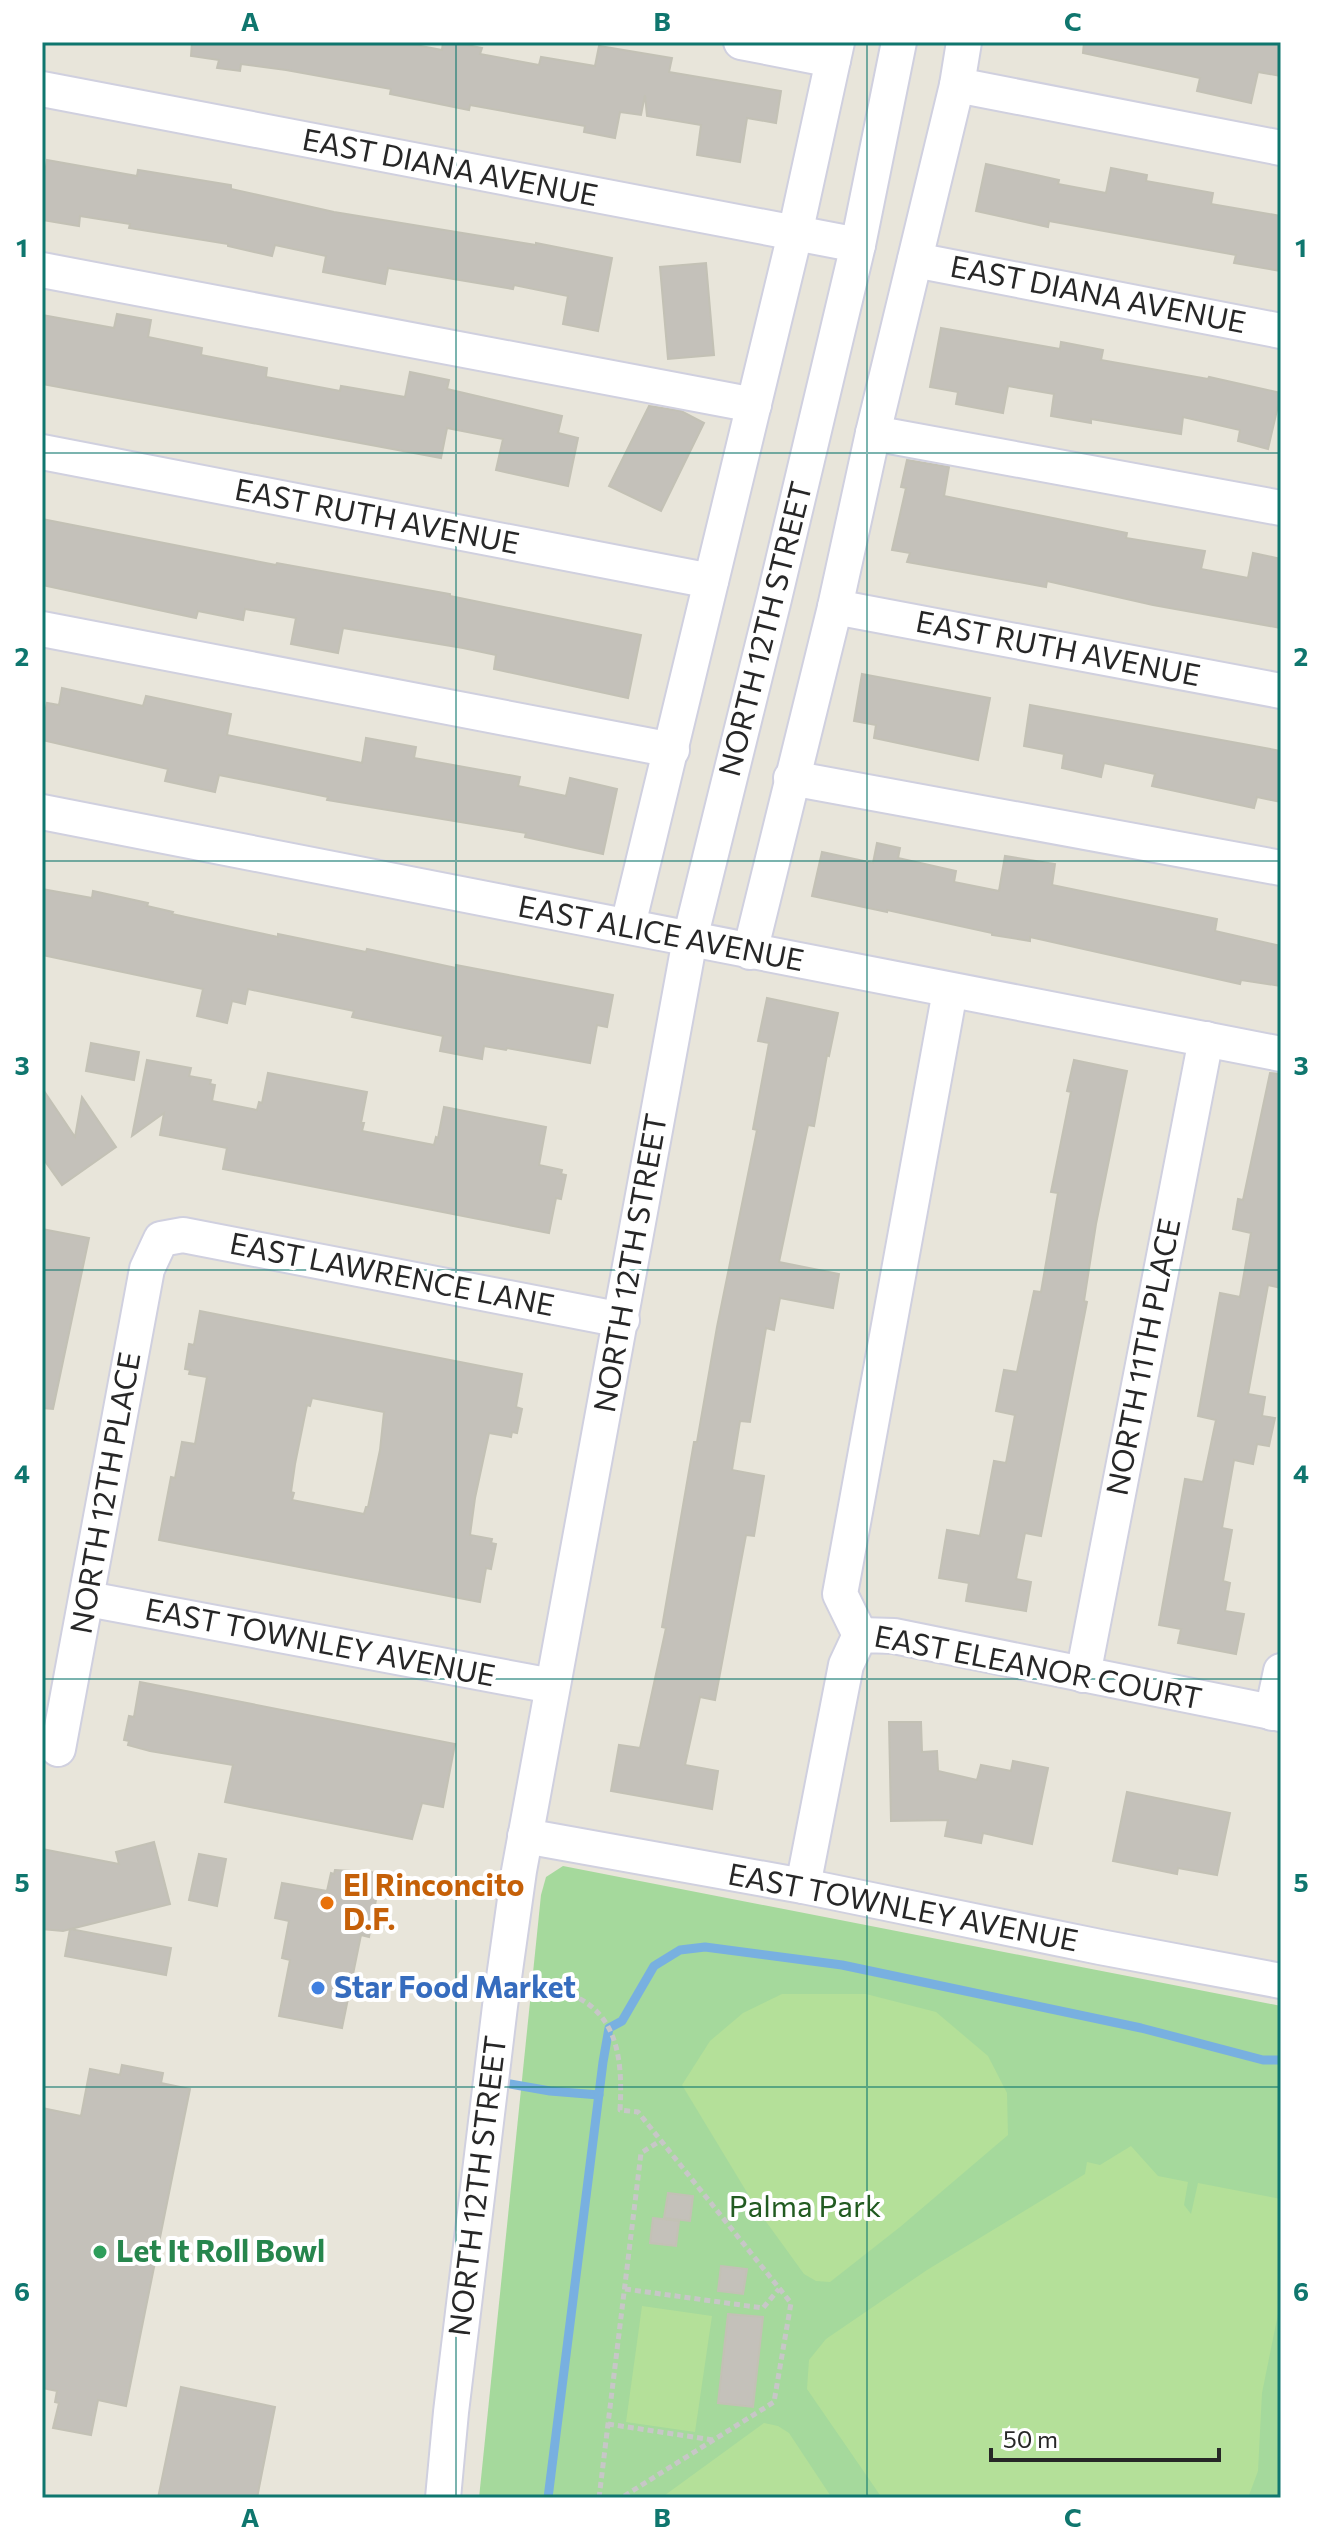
<svg xmlns="http://www.w3.org/2000/svg" width="1323" height="2540" font-family="Commissioner,sans-serif">
<style>
.green{fill:#a5d99c}
.pitch{fill:#b4e099}
.lines{fill:none;stroke-linecap:round;stroke-linejoin:round}
.stream{stroke:#78b0e0;stroke-width:9}
.building{fill:#c4c1ba;stroke:#c3c1b5;stroke-width:2;fill-rule:evenodd}
.minor-casing{stroke:#d0d0df;stroke-width:38}
.path{stroke:#c7c7c7;stroke-width:5;stroke-dasharray:6 4;stroke-linecap:butt}
.minor{stroke:#fff;stroke-width:34}
.grid{fill:none;stroke:#0f766e;stroke-width:2;stroke-opacity:0.55}
.food-dot{fill:#e8710a;stroke:#fff;stroke-width:3}
.shop-dot{fill:#3f7fe0;stroke:#fff;stroke-width:3}
.leisure-dot{fill:#2e9e5b;stroke:#fff;stroke-width:3}
.labels{text-anchor:middle;stroke-width:8;stroke-linejoin:round;paint-order:stroke}
.street-label{font-size:30px;fill:#272727;stroke:#fff}
.food-label{font-size:30px;font-weight:bold;fill:#c56008;stroke:#fff;text-anchor:start}
.shop-label{font-size:30px;font-weight:bold;fill:#366cbe;stroke:#fff;text-anchor:start}
.park-label{font-size:30px;fill:#225b21;stroke:#fff}
.leisure-label{font-size:30px;font-weight:bold;fill:#27864d;stroke:#fff;text-anchor:start}
.neatline{fill:none;stroke:#0f766e;stroke-width:3}
.grid-label{font-size:26px;text-anchor:middle;font-weight:bold;fill:#0f766e}
</style>
<rect width="100%" height="100%" fill="#e8e5da"/>
<polygon class="green" points="563,1866 1281,2006 1281,2498 479,2498 541,1895 546,1877"/>
<g class="pitch">
<polygon points="782,1994 866,1994 936,2012 988,2056 1007,2093 1008,2135 900,2227 830,2282 816,2281 804,2274 757,2209 682,2085 710,2041 743,2013"/>
<polygon points="1131,2146 1158,2176 1188,2182 1184,2205 1191,2214 1198,2183 1281,2199 1281,2299 1262,2393 1258,2471 1248,2498 882,2498 807,2389 809,2360 826,2339 927,2270 1085,2174 1087,2162 1100,2165"/>
<polygon points="642,2306 712,2316 695,2432 626,2422"/>
<polygon points="764,2423 778,2426 789,2433 832,2498 661,2498"/>
</g>
<g class="lines">
<g class="stream">
<polyline points="499,2082 550,2091 599,2095"/>
<polyline points="548,2498 603,2062 609,2028 622,2021 654,1966 680,1950 705,1947 842,1965 1141,2028 1263,2060 1281,2060"/>
</g>
</g>
<g class="building">
<polygon points="192,42 400,42 442,50 443,42 453,42 482,48 480,54 539,65 541,57 595,66 599,46 672,58 669,72 781,91 776,123 747,118 740,162 697,155 701,125 647,116 645,95 641,115 620,112 615,138 584,132 585,126 470,105 469,110 390,94 391,89 286,70 241,64 240,71 217,68 219,60 191,56"/>
<polygon points="1084,42 1281,42 1281,76 1258,72 1251,103 1197,91 1200,78 1083,53"/>
<polygon points="47,160 137,176 138,170 231,185 231,189 334,212 536,245 536,243 612,258 598,331 563,324 568,296 514,285 513,289 388,268 385,284 323,272 326,256 275,245 272,256 228,246 228,244 129,228 130,224 80,216 79,226 42,220 42,192"/>
<polygon points="986,164 1059,180 1058,184 1106,193 1111,168 1147,175 1146,181 1213,193 1211,204 1281,216 1281,271 1234,263 1236,255 1049,221 1048,227 976,211"/>
<polygon points="706,263 714,355 668,359 660,267"/>
<polygon points="117,314 151,320 148,337 202,348 201,355 267,368 266,377 340,391 341,386 405,397 410,372 449,380 447,389 562,416 558,433 578,438 568,486 496,470 503,439 447,428 441,458 42,384 42,315 114,328"/>
<polygon points="941,328 1060,349 1061,342 1103,350 1101,360 1208,379 1209,377 1281,393 1268,449 1238,441 1240,430 1183,417 1181,434 1091,419 1091,423 1051,416 1054,394 1008,386 1003,413 956,404 958,392 930,387"/>
<polygon points="649,406 681,411 704,423 661,511 609,486"/>
<polygon points="907,460 949,467 944,496 1127,533 1126,538 1205,551 1201,569 1248,578 1253,553 1281,559 1281,628 1153,605 1047,581 1046,587 907,562 910,553 892,550 906,488 901,487"/>
<polygon points="42,519 276,565 277,563 450,594 450,596 641,635 628,698 494,669 496,655 463,648 343,628 338,653 291,644 296,618 245,609 243,620 198,611 196,618 42,585"/>
<polygon points="862,674 990,698 978,760 874,738 876,725 854,721"/>
<polygon points="62,688 143,706 146,696 231,714 227,735 362,763 366,738 416,747 414,758 520,777 518,786 566,796 570,778 617,789 603,854 525,837 526,833 327,800 328,797 219,775 215,792 165,781 168,769 42,740 42,726 47,703 59,705"/>
<polygon points="1030,705 1281,751 1281,802 1257,797 1254,808 1152,786 1155,774 1104,763 1101,777 1062,768 1064,754 1024,746"/>
<polygon points="877,843 900,848 898,858 956,871 954,882 999,891 1005,856 1055,864 1052,885 1217,919 1215,931 1281,946 1281,986 1241,980 1240,984 1030,937 1030,941 992,935 992,933 887,910 887,912 812,896 822,852 873,863"/>
<polygon points="42,889 92,898 93,891 148,903 147,906 173,912 172,914 278,937 278,934 366,952 367,949 456,968 456,965 613,995 607,1027 597,1025 590,1063 507,1048 506,1050 484,1046 482,1059 440,1051 443,1036 352,1017 354,1011 248,989 245,1004 232,1001 227,1023 197,1016 203,989 42,955"/>
<polygon points="767,998 838,1013 829,1056 827,1055 814,1126 808,1125 779,1262 839,1274 833,1308 780,1298 774,1330 766,1328 750,1422 740,1421 732,1470 764,1476 754,1536 746,1535 715,1700 700,1697 685,1765 718,1771 712,1809 611,1791 619,1745 640,1748 666,1628 662,1627 694,1442 697,1442 717,1327 757,1130 753,1129 769,1043 758,1041"/>
<polygon points="91,1043 139,1052 134,1080 86,1071"/>
<polygon points="147,1060 191,1068 189,1076 211,1080 210,1084 215,1085 212,1101 257,1110 259,1102 262,1103 268,1073 367,1092 361,1123 364,1123 362,1131 434,1145 436,1137 438,1138 444,1107 546,1127 539,1165 562,1170 561,1174 566,1175 561,1199 556,1198 549,1233 223,1169 227,1148 160,1135 164,1113 132,1136"/>
<polygon points="1074,1060 1127,1071 1096,1224 1084,1301 1087,1302 1041,1536 1025,1533 1016,1579 1031,1582 1026,1611 966,1601 969,1583 939,1578 947,1530 980,1536 994,1461 1006,1463 1015,1415 996,1411 1004,1370 1017,1372 1034,1291 1041,1292 1058,1193 1051,1192 1071,1092 1067,1091"/>
<polygon points="1270,1073 1281,1074 1281,1288 1268,1285 1248,1394 1265,1397 1262,1416 1275,1418 1269,1446 1257,1444 1253,1464 1234,1460 1222,1528 1232,1530 1223,1581 1230,1583 1225,1611 1244,1614 1236,1654 1178,1643 1181,1629 1159,1625 1185,1479 1203,1482 1216,1420 1198,1416 1220,1293 1240,1297 1251,1233 1233,1229 1238,1199 1243,1200"/>
<polygon points="42,1088 75,1137 82,1097 116,1147 62,1185 42,1157"/>
<polygon points="42,1229 89,1238 53,1409 42,1408"/>
<path d="M200,1311L522,1374L516,1407L522,1409L517,1433L512,1432L511,1437L489,1433L475,1498L470,1535L492,1539L491,1543L496,1544L491,1569L486,1568L480,1602L159,1540L171,1477L175,1478L182,1442L195,1444L207,1377L189,1374L190,1370L185,1369L189,1344L194,1345ZM312,1398L384,1412L380,1450L368,1507H366L364,1514L292,1500L294,1493L291,1492L295,1464L307,1405L310,1406Z"/>
<polygon points="140,1682 455,1744 443,1807 422,1803 412,1839 225,1802 233,1765 150,1751 128,1745 129,1741 124,1740 129,1716 134,1717"/>
<polygon points="889,1722 921,1722 922,1752 937,1751 938,1771 977,1780 981,1765 1011,1771 1013,1761 1048,1768 1032,1844 983,1833 981,1843 945,1836 948,1820 891,1821"/>
<polygon points="1127,1792 1230,1813 1217,1875 1178,1868 1177,1874 1113,1861"/>
<polygon points="154,1842 170,1904 63,1931 42,1929 42,1849 119,1864 116,1852"/>
<polygon points="199,1854 226,1859 217,1906 189,1900"/>
<polygon points="335,1870 381,1873 369,1937 361,1935 342,2028 279,2016 290,1960 282,1958 289,1921 275,1918 282,1883 327,1891 331,1873 334,1874"/>
<polygon points="70,1929 171,1948 166,1975 65,1956"/>
<polygon points="122,2065 163,2073 161,2083 190,2089 126,2406 98,2400 91,2435 53,2428 59,2403 55,2402 57,2391 42,2388 42,2108 81,2116 90,2069 120,2075"/>
<polygon points="668,2193 693,2196 690,2221 664,2218"/>
<polygon points="653,2218 679,2221 676,2246 650,2243"/>
<polygon points="721,2266 747,2269 743,2294 718,2291"/>
<polygon points="728,2314 763,2317 753,2407 718,2403"/>
<polygon points="181,2387 275,2407 257,2498 158,2498"/>
</g>
<g class="lines">
<defs>
<g id="minor">
<polyline points="741,42 833,60"/>
<polyline points="957,85 1281,148"/>
<polyline points="42,89 858,245"/>
<polyline points="915,260 1281,331"/>
<polyline points="42,270 754,405"/>
<polyline points="873,433 1281,508"/>
<polyline points="42,452 711,581"/>
<polyline points="835,607 1281,691"/>
<polyline points="42,629 672,750"/>
<polyline points="791,778 1281,868"/>
<path d="M42,812C455,892 868,975 1281,1054"/>
<polyline points="628,925 795,234 837,42"/>
<polyline points="750,952 835,607 873,433 957,85 964,42"/>
<polyline points="88,1599 552,1686"/>
<polyline points="860,1635 840,1594 950,991"/>
<polyline points="1083,1675 1206,1039"/>
<polyline points="1272,1713 1281,1671"/>
<polyline points="58,1749 147,1269 161,1239 183,1235 622,1320"/>
<polyline points="525,1836 803,1886 1100,1947 1281,1981"/>
<polyline points="803,1886 846,1665 860,1635 894,1636 1281,1714"/>
<polyline points="443,2498 451,2412 500,2006 519,1871 666,1070 690,939 774,599 858,245 899,42"/>
</g>
</defs>
<use href="#minor" class="minor-casing"/>
<g class="path">
<path d="M561,1991C618,2008 623,2058 620,2110L638,2112L791,2303L774,2402L621,2498"/>
<polyline points="625,2289 763,2308 779,2289"/>
<polyline points="608,2424 713,2440"/>
<polyline points="599,2498 641,2153 660,2141"/>
</g>
<use href="#minor" class="minor"/>
</g>
<path class="grid" d="M456,42V2498M867,42V2498M42,453H1281M42,861H1281M42,1270H1281M42,1679H1281M42,2087H1281"/>
<circle class="food-dot" cx="327" cy="1903" r="8"/>
<circle class="shop-dot" cx="318" cy="1988" r="8"/>
<circle class="leisure-dot" cx="100" cy="2252" r="8"/>
<g class="labels">
<g class="street-label">
<text transform="translate(450 168) rotate(11)" y="10">EAST DIANA AVENUE</text>
<text transform="translate(1098 295) rotate(11)" y="10">EAST DIANA AVENUE</text>
<text transform="translate(377 517) rotate(11)" y="10">EAST RUTH AVENUE</text>
<text transform="translate(766 629) rotate(-76)" y="10">NORTH 12TH STREET</text>
<text transform="translate(1058 649) rotate(11)" y="10">EAST RUTH AVENUE</text>
<text transform="translate(661 934) rotate(11)" y="10">EAST ALICE AVENUE</text>
<text transform="translate(631 1263) rotate(-80)" y="10">NORTH 12TH STREET</text>
<text transform="translate(392 1275) rotate(11)" y="10">EAST LAWRENCE LANE</text>
<text transform="translate(1144 1357) rotate(-79)" y="10">NORTH 11TH PLACE</text>
<text transform="translate(106 1493) rotate(-80)" y="10">NORTH 12TH PLACE</text>
<text transform="translate(320 1643) rotate(11)" y="10">EAST TOWNLEY AVENUE</text>
<text transform="translate(1038 1668) rotate(11)" y="10">EAST ELEANOR COURT</text>
<text transform="translate(903 1908) rotate(11)" y="10">EAST TOWNLEY AVENUE</text>
<text transform="translate(478 2186) rotate(-83)" y="10">NORTH 12TH STREET</text>
</g>
<g class="food-label">
<text x="343" y="1896">El Rinconcito<tspan x="343" dy="34">D.F.</tspan></text>
</g>
<g class="shop-label">
<text x="334" y="1998">Star Food Market</text>
</g>
<g class="park-label">
<text x="805" y="2217">Palma Park</text>
</g>
<g class="leisure-label">
<text x="116" y="2262">Let It Roll Bowl</text>
</g>
</g>
<rect width="1323" height="2540" fill="none" stroke="#ffffff" stroke-width="88"/>
<path d="M991 2448v12h228v-12" fill="none" stroke="#272727" stroke-width="4"/>
<text x="1003" y="2448" font-size="24" fill="#272727" stroke="#ffffff" stroke-width="6" paint-order="stroke">50 m</text>
<rect x="44" y="44" width="1235" height="2452" class="neatline"/>
<g class="grid-label">
<text x="250" y="31">A</text>
<text x="662" y="31">B</text>
<text x="1073" y="31">C</text>
<text x="22" y="257">1</text>
<text x="1301" y="257">1</text>
<text x="22" y="666">2</text>
<text x="1301" y="666">2</text>
<text x="22" y="1075">3</text>
<text x="1301" y="1075">3</text>
<text x="22" y="1483">4</text>
<text x="1301" y="1483">4</text>
<text x="22" y="1892">5</text>
<text x="1301" y="1892">5</text>
<text x="22" y="2301">6</text>
<text x="1301" y="2301">6</text>
<text x="250" y="2527">A</text>
<text x="662" y="2527">B</text>
<text x="1073" y="2527">C</text>
</g>
</svg>
